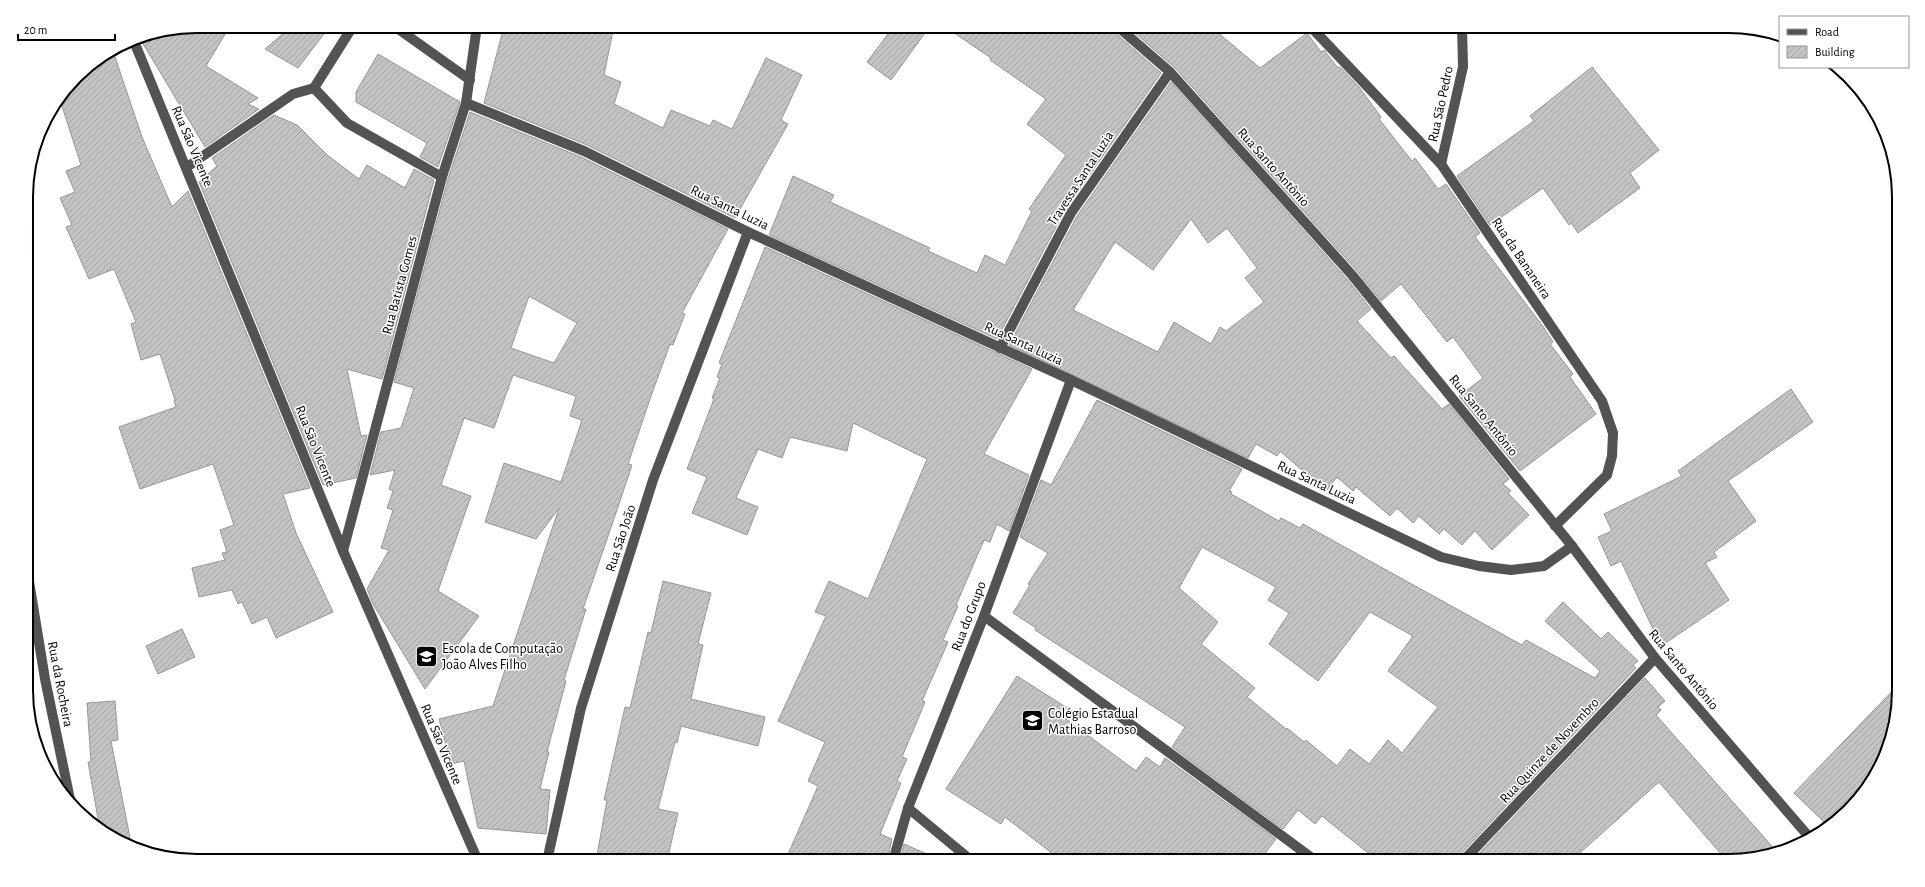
<svg xmlns="http://www.w3.org/2000/svg" width="1925" height="887" font-family="'Alegreya Sans',sans-serif">
<style>
.building{fill:url(#building-hatch);stroke:#979797;fill-rule:evenodd}
.lines{fill:none;stroke-linecap:round;stroke-linejoin:round}
.minor{stroke:#535353;stroke-width:10}
.labels{text-anchor:middle;stroke-width:3;stroke-linejoin:round;paint-order:stroke}
.street-label{font-size:14px;fill:#000;stroke:#fff}
.poi-label{font-size:14px;fill:#000;stroke:#fff;text-anchor:start}
.rim{fill:none;stroke:#000;stroke-width:2}
</style>
<defs>
<pattern id="building-hatch" width="6" height="6" patternUnits="userSpaceOnUse"><rect width="6" height="6" fill="#c3c3c3"/><path d="M-1 1l2-2M0 6l6-6M5 7l2-2" fill="none" stroke="#a6a6a6"/></pattern>
</defs>
<rect width="100%" height="100%" fill="#fff"/>
<g class="building">
<polygon points="197,26 230,26 206,66 258,98 248,104 259,109 205,147 139,37"/>
<polygon points="292,26 330,26 298,68 265,49"/>
<polygon points="504,26 614,26 604,75 621,82 614,104 663,128 671,110 710,126 713,120 732,129 766,58 802,75 781,120 788,124 735,218 587,145 484,103"/>
<polygon points="894,26 930,26 891,80 867,62"/>
<polygon points="944,26 1111,26 1113,31 1161,73 1065,210 997,339 769,235 793,176 834,195 830,202 930,248 928,251 977,273 985,255 1005,265 1032,211 1029,209 1066,155 1027,124 1046,99 990,60 991,58"/>
<polygon points="1127,26 1210,26 1260,68 1307,33 1321,52 1324,50 1338,68 1340,67 1359,87 1381,117 1379,119 1412,161 1415,158 1438,189 1446,184 1480,233 1475,237 1542,325 1553,342 1550,344 1573,374 1570,377 1596,414 1520,471 1459,396 1483,378 1453,337 1447,342 1401,284 1381,301 1357,271 1175,68"/>
<polygon points="113,51 142,137 172,207 188,191 310,488 283,494 296,533 333,612 276,638 267,617 252,624 242,602 238,604 232,590 199,597 192,568 225,560 222,553 227,552 220,530 234,525 213,464 140,489 119,427 176,407 174,400 175,400 160,354 141,360 131,324 136,322 114,269 89,279 66,227 72,225 60,198 75,192 66,171 81,165 60,100 84,69"/>
<polygon points="378,54 460,102 438,167 420,157 427,143 356,102 356,92"/>
<polygon points="1592,67 1659,150 1630,173 1640,188 1578,233 1571,223 1569,225 1543,188 1490,225 1457,176 1534,121 1530,116"/>
<path d="M1171,82L1347,279L1371,309L1357,321L1391,358L1394,356L1442,409L1449,404L1509,479L1503,484L1511,491L1508,493L1529,515L1492,550L1475,531L1462,545L1444,529L1439,534L1419,516L1413,523L1397,508L1390,516L1356,487L1353,491L1337,477L1326,491L1280,451L1277,456L1256,444L1248,458L1009,345L1077,216ZM1191,219L1208,243L1227,228L1257,268L1245,278L1264,302L1226,331L1220,327L1211,344L1174,322L1158,352L1073,310L1115,242L1153,270Z"/>
<path d="M470,112L581,157L728,229L682,313L685,314L673,345L670,344L651,396L628,464L632,465L618,507L583,609H586L564,680L566,681L547,752H549L540,789L550,790L546,834L478,828L464,761L451,764L439,719L493,706L559,508L536,539L485,522L504,463L561,482L582,420L570,416L576,396L513,375L494,428L464,418L441,485L471,496L438,591L479,616L425,689L373,604L367,589L389,550L381,548L393,510L387,508L393,491L389,489L395,470L370,475L381,432L401,428L414,388L394,382L448,179ZM529,296L577,323L554,363L511,348Z"/>
<polygon points="274,115 297,125 327,155 359,179 367,165 405,188 414,169 434,180 382,379 347,369 361,436 367,435 356,478 323,485 199,182 217,166 212,158"/>
<polygon points="765,247 1032,369 984,454 1029,475 1009,531 997,524 990,542 984,540 956,605 958,606 943,640 948,642 922,701 925,702 902,757 907,759 897,781 901,783 880,834 892,839 887,861 785,861 818,786 808,781 825,742 778,721 826,616 815,612 829,581 868,599 927,459 853,423 847,451 790,437 782,458 758,449 736,498 758,507 747,535 692,513 707,477 687,469 714,399 712,398 720,378 717,377 722,364 719,363"/>
<polygon points="1791,389 1813,422 1728,481 1756,521 1714,552 1717,557 1705,563 1729,600 1661,646 1621,561 1611,566 1598,537 1612,531 1604,514 1682,476 1678,471"/>
<path d="M1097,400L1242,469L1229,491L1232,492L1231,494L1279,521L1281,518L1300,528L1303,524L1522,645L1526,640L1595,678L1600,671L1545,621L1563,602L1601,639L1608,632L1638,661L1633,665L1636,668L1458,857L1457,861H1378L1322,816L1315,824L1298,810L1283,829L1172,747L1185,727L1035,630L1036,628L1013,613L1030,585L1028,584L1048,553L1020,537L1041,480L1051,485ZM1202,547L1276,587L1268,600L1289,613L1269,644L1318,681L1370,612L1413,636L1388,671L1438,707L1402,753L1388,740L1369,764L1350,749L1337,766L1306,740L1304,742L1287,728L1286,729L1247,697L1255,688L1201,644L1218,622L1179,588Z"/>
<polygon points="663,581 711,593 698,644 703,645 691,699 765,717 758,746 681,726 677,743 675,742 658,809 678,813 667,861 596,861 607,800 604,800 625,707 630,708 648,632 651,633"/>
<polygon points="182,629 195,657 158,674 146,646"/>
<polygon points="1017,676 1072,711 1066,719 1136,771 1146,757 1160,767 1165,758 1276,839 1259,861 1062,861 1005,817 1001,824 946,789"/>
<polygon points="1645,678 1665,701 1658,707 1661,710 1656,715 1778,853 1739,861 1727,861 1659,782 1571,861 1472,861"/>
<polygon points="1899,684 1886,756 1857,803 1829,827 1794,793"/>
<polygon points="115,701 118,740 111,741 132,848 100,830 88,762 91,762 87,703"/>
<polygon points="904,844 943,861 900,861"/>
</g>
<g class="lines">
<g class="minor">
<polyline points="353,26 314,88 347,123 442,177"/>
<polyline points="394,26 470,80"/>
<polyline points="1117,26 1170,72 1352,275 1572,546 1655,658 1810,838"/>
<polyline points="1310,26 1441,164 1602,401 1613,433 1612,456 1607,475 1555,526"/>
<polyline points="133,39 343,551 478,861"/>
<polyline points="466,103 584,151 748,232 1071,380 1441,557 1479,566 1511,570 1544,566 1572,546"/>
<polyline points="1441,164 1463,67 1462,26"/>
<polyline points="187,167 293,94 314,88"/>
<polyline points="1000,348 1071,213 1170,72"/>
<polyline points="343,551 442,177 466,103 477,26"/>
<polyline points="27,569 45,679 71,804"/>
<polyline points="984,616 1316,861"/>
<polyline points="908,808 972,861"/>
<polyline points="547,861 581,708 653,480 748,232"/>
<polyline points="893,861 908,808 984,616 1071,380"/>
<polyline points="1463,861 1655,658"/>
</g>
</g>
<defs>
<symbol id="school-square" viewBox="-11 -11 22 22"><rect x="-9" y="-9" width="18" height="18" rx="4" fill="#000" stroke="#fff"/><path d="M0-5L7-2L0 1L-7-2ZM-4 1L0 2.5L4 1V4Q0 6-4 4Z" fill="#fff"/></symbol>
</defs>
<g fill-rule="evenodd">
<use href="#school-square" x="414" y="644" width="25" height="25"/>
<use href="#school-square" x="1020" y="708" width="25" height="25"/>
</g>
<g class="labels">
<g class="street-label">
<text transform="translate(1440 104) rotate(-78)" y="5">Rua São Pedro</text>
<text transform="translate(193 146) rotate(67)" y="5">Rua São Vicente</text>
<text transform="translate(1274 167) rotate(48)" y="5">Rua Santo Antônio</text>
<text transform="translate(1080 178) rotate(-57)" y="5">Travessa Santa Luzia</text>
<text transform="translate(730 207) rotate(26)" y="5">Rua Santa Luzia</text>
<text transform="translate(1522 258) rotate(56)" y="5">Rua da Bananeira</text>
<text transform="translate(399 285) rotate(-75)" y="5">Rua Batista Gomes</text>
<text transform="translate(1024 343) rotate(25)" y="5">Rua Santa Luzia</text>
<text transform="translate(1484 415) rotate(51)" y="5">Rua Santo Antônio</text>
<text transform="translate(316 446) rotate(68)" y="5">Rua São Vicente</text>
<text transform="translate(1317 482) rotate(25)" y="5">Rua Santa Luzia</text>
<text transform="translate(620 538) rotate(-72)" y="5">Rua São João</text>
<text transform="translate(968 616) rotate(-69)" y="5">Rua do Grupo</text>
<text transform="translate(1684 669) rotate(50)" y="5">Rua Santo Antônio</text>
<text transform="translate(61 684) rotate(79)" y="5">Rua da Rocheira</text>
<text transform="translate(442 744) rotate(67)" y="5">Rua São Vicente</text>
<text transform="translate(1549 750) rotate(-47)" y="5">Rua Quinze de Novembro</text>
</g>
<g class="poi-label">
<text x="442" y="653">Escola de Computação<tspan x="442" dy="16">João Alves Filho</tspan></text>
<text x="1048" y="718">Colégio Estadual<tspan x="1048" dy="16">Mathias Barroso</tspan></text>
</g>
</g>
<path d="M0 0H1925V887H0ZM197 33H1728A164 164 0 0 1 1892 197V690A164 164 0 0 1 1728 854H197A164 164 0 0 1 33 690V197A164 164 0 0 1 197 33Z" fill="#fff" fill-rule="evenodd"/>
<path class="rim" d="M197 33H1728A164 164 0 0 1 1892 197V690A164 164 0 0 1 1728 854H197A164 164 0 0 1 33 690V197A164 164 0 0 1 197 33Z"/>
<rect x="1779" y="16" width="130" height="52" fill="#ffffff" stroke="#999999"/>
<rect x="1787" y="29" width="20" height="6" fill="#535353" stroke="#999999"/>
<text x="1815" y="36" font-size="12" fill="#000000">Road</text>
<rect x="1787" y="46" width="20" height="12" fill="url(#building-hatch)" stroke="#999999"/>
<text x="1815" y="56" font-size="12" fill="#000000">Building</text>
<path d="M18 34v6h97v-6" fill="none" stroke="#000000" stroke-width="2"/>
<text x="24" y="34" font-size="12" fill="#000000" stroke="#ffffff" stroke-width="3" paint-order="stroke">20 m</text>
</svg>
